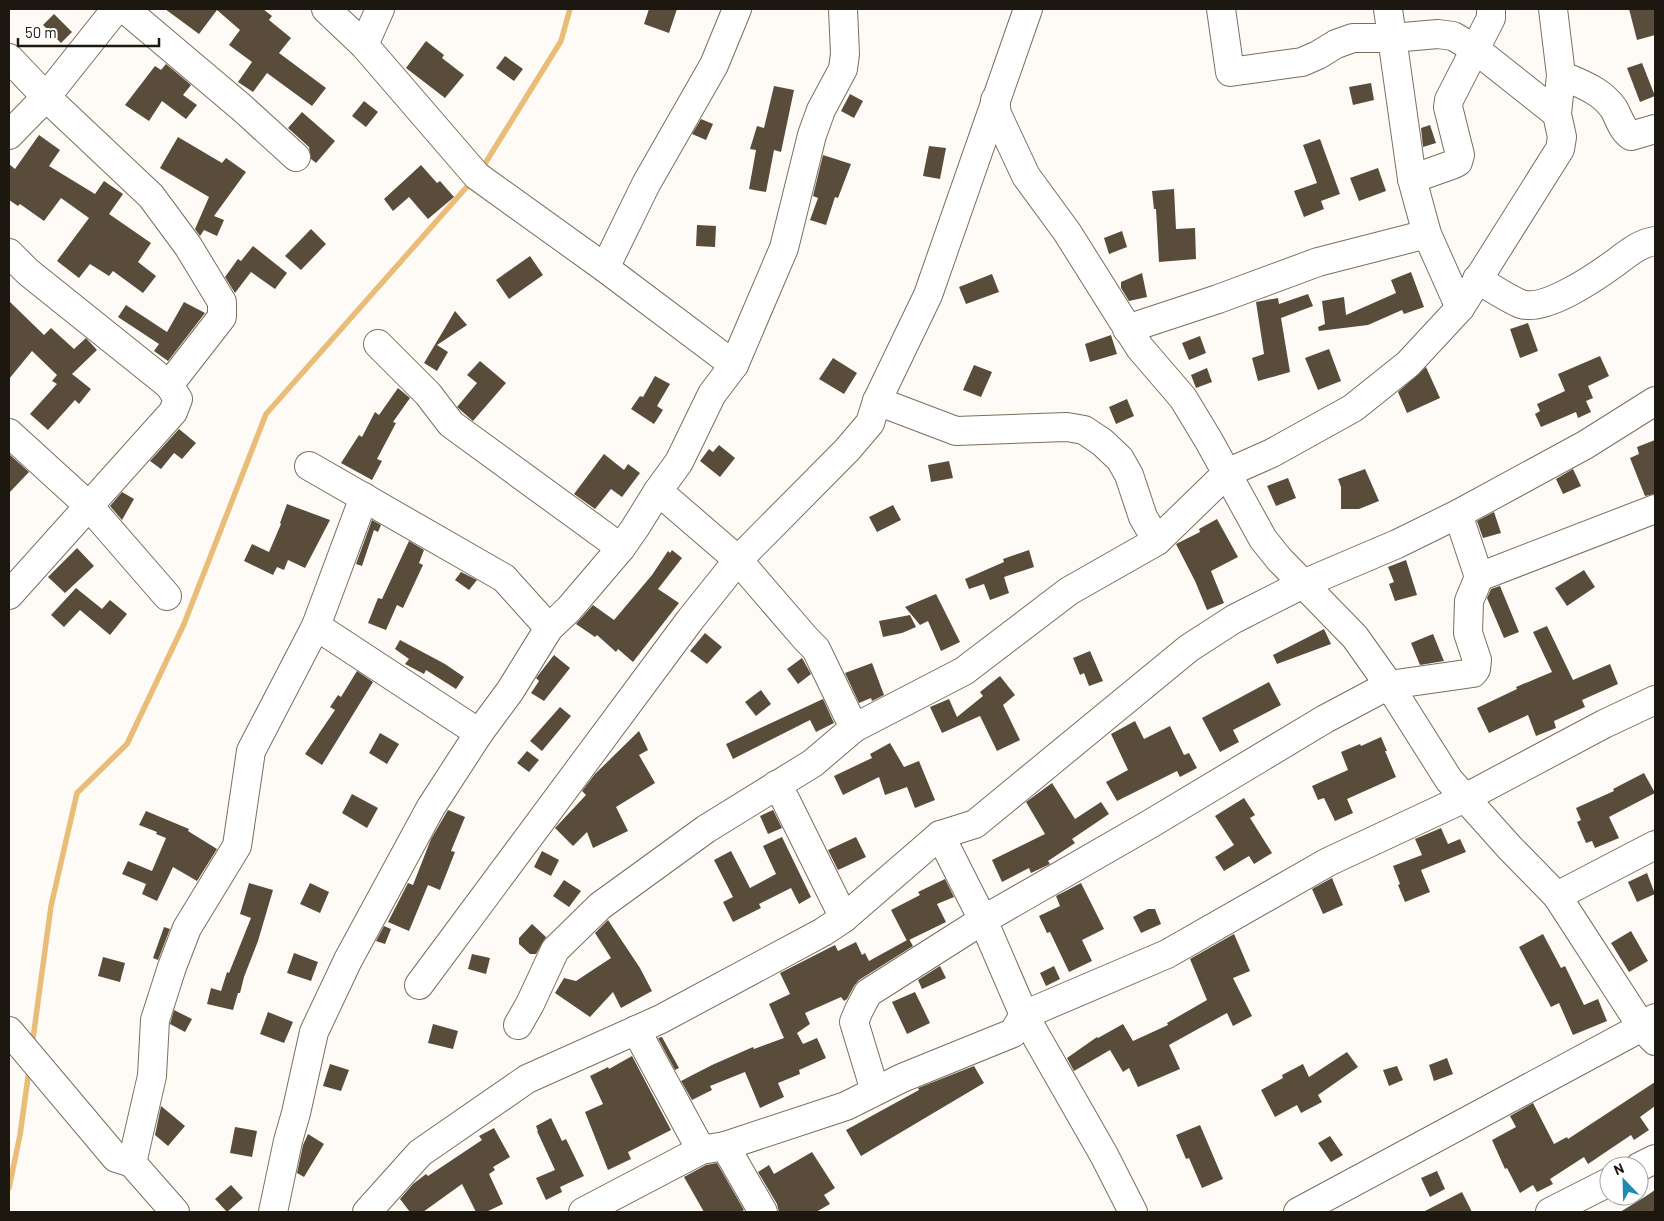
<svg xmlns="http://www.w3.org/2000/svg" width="1664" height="1221" font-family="Barlow,sans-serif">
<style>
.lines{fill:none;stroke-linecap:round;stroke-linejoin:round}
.stream{stroke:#e9bc77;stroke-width:5.5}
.building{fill:#594c3a}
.minor-casing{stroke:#7b6e5b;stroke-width:30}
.minor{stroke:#fff;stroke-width:28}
</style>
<rect width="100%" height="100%" fill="#fefbf7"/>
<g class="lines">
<g class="stream">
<polyline points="481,170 561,41 570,9"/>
<polyline points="32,1046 51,906 77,793 127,744 184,624 266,414 472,181"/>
<polyline points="9,1188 20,1135 29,1070"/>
</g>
</g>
<g class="building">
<polygon points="165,9 263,9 272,16 269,20 291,38 279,53 326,88 312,106 267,73 253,92 238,82 252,62 229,45 240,30 217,10 199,34"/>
<polygon points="649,9 677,9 669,33 644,24"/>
<polygon points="1629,9 1655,9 1655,35 1637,40"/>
<polygon points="54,14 72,32 61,43 43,25"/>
<polygon points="426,41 444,55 442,58 464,75 445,98 406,68"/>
<polygon points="505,56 523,69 514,81 496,68"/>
<polygon points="1642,63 1655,96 1640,102 1627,68"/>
<polygon points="166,64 191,85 183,95 197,105 186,119 162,101 149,121 125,105 155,66 161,70"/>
<polygon points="1371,83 1374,100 1353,105 1349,87"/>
<polygon points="774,86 794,90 781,152 774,150 766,192 749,189 756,150 750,149 757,126 764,128"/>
<polygon points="850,94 863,101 854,118 841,111"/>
<polygon points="364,101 378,112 366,127 352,116"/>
<polygon points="302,112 335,141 316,163 311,159 309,147 288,128"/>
<polygon points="701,119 713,124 706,140 692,134"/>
<polygon points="1430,125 1436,143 1423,147 1421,128"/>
<polygon points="39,135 60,150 49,166 95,194 104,181 123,194 109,214 151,243 138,262 156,276 143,293 113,271 109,276 90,264 79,278 57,261 89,218 61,198 44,221 20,204 18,206 9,200 9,164 15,169"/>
<polygon points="178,137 222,163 226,158 246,172 214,216 224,220 217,236 204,230 200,236 195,229 209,197 160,168"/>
<polygon points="1320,139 1340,194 1321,201 1324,209 1304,217 1294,191 1317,183 1303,145"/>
<polygon points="929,146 946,148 940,179 923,176"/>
<polygon points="823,155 851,164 838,198 835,197 826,225 810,220 818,198 813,196"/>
<polygon points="421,165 437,183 440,181 454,197 428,219 409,197 393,211 384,199"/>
<polygon points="1378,168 1386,191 1359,201 1350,178"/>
<polygon points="1174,189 1176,229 1195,228 1196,259 1159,262 1156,209 1154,209 1152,191"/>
<polygon points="697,225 716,226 715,247 696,246"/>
<polygon points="311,229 326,244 301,270 285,256"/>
<polygon points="1122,231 1127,247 1109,254 1104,238"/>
<polygon points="253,246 287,273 275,289 251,272 235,293 225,277 238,259 241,261"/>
<polygon points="530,256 543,275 509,299 496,280"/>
<polygon points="1411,272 1424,307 1404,314 1402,310 1368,325 1319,331 1318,327 1325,324 1322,301 1344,297 1346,315 1396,293 1391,280"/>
<polygon points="1142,273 1147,297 1129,301 1121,288 1121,282"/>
<polygon points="992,274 999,292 966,304 959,287"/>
<polygon points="1308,294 1313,306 1281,318 1290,372 1258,381 1252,358 1264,354 1256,302 1278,298 1279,304"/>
<polygon points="9,301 44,335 51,328 74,349 86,338 97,350 72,374 91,389 79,404 75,400 48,430 30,414 57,384 52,381 57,375 32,351 9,379"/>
<polygon points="184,302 205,313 168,361 154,351 159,344 118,317 126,305 167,332"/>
<polygon points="455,311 467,325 437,345 448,352 437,371 424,363"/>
<polygon points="1528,323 1538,351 1520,358 1510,329"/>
<polygon points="1111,335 1117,354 1090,362 1085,344"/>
<polygon points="1200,336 1206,353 1189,360 1182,343"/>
<polygon points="1329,349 1341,381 1318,390 1305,358"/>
<polygon points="1600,356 1609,376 1588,386 1593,398 1586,401 1591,412 1578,418 1576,412 1541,427 1535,414 1540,411 1537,404 1565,391 1558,374"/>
<polygon points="833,358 857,373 844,394 819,379"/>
<polygon points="480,361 506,383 473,421 457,407 477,383 467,375"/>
<polygon points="974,365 992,372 981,397 963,390"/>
<polygon points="1426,367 1440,398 1407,413 1398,392"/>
<polygon points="1207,368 1212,382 1196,388 1191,375"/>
<polygon points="655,376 670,384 657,406 663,410 654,424 631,409 640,396 643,397"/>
<polygon points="398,388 410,398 393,422 396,423 377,459 382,461 372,480 341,463 359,435 362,437 375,412 379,415"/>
<polygon points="1127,399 1134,416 1116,424 1109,407"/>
<polygon points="179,429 196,443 182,459 174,453 161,469 150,461"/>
<polygon points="1655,440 1655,494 1645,496 1630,458 1639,454 1637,447"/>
<polygon points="719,445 735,458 720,477 700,461 709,449 713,452"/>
<polygon points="9,454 29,472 9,493"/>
<polygon points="604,454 624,470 628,464 640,473 622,497 611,489 595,509 574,494"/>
<polygon points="949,461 953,478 931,482 928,465"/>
<polygon points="1365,469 1379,501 1359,509 1341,509 1341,487 1338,479"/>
<polygon points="1573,469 1581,486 1563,494 1556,479"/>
<polygon points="1288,478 1296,498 1276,506 1267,486"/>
<polygon points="122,492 134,499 122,520 110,506"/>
<polygon points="287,504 330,520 305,568 288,560 284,570 277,567 273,575 244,561 252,544 269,552 281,524 280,523"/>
<polygon points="893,505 901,520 877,532 869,517"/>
<polygon points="1494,512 1501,533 1483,538 1477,521"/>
<polygon points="1217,519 1238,557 1211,571 1224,603 1207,610 1195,581 1176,544 1200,532 1199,529"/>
<polygon points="372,520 381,525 378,532 374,530 362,566 356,564"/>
<polygon points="409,541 424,550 419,563 423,565 403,608 397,605 386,630 368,623 378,598 382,599"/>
<polygon points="77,548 94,566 65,593 48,577"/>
<polygon points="672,550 682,558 658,589 679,603 633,662 618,649 616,652 597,635 595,637 576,624 593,605 614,620 652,575 668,551 670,553"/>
<polygon points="1029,550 1034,567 1004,577 1009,593 990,600 984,584 969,589 965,579 1004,562 1003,559"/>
<polygon points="1406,560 1417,595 1395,601 1389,584 1394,582 1388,567"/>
<polygon points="1584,570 1595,587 1567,606 1555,588"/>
<polygon points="461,572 477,580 469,590 455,580"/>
<polygon points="1500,586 1519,632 1504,638 1487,598 1491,589"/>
<polygon points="76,588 102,609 110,600 127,614 110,635 80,610 64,627 51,615"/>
<polygon points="936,594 960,642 941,651 928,621 920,625 905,607"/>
<polygon points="910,615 916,627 902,633 883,637 879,621"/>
<polygon points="1547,626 1573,680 1610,664 1618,684 1582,700 1585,707 1554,721 1556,728 1536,736 1528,715 1489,733 1477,708 1517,689 1516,687 1552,672 1533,632"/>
<polygon points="1324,629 1331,644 1277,664 1273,655"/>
<polygon points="705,633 722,647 707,664 690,651"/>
<polygon points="1433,634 1444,661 1420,665 1411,643"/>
<polygon points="400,640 445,664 464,677 456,689 426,670 424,674 405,664 409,659 395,649"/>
<polygon points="1090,651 1103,681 1089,686 1084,673 1080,675 1073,658"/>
<polygon points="554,655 570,668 544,701 531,693 539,681 536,678"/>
<polygon points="802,658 811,674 798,684 787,669"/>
<polygon points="872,663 884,695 872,701 871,698 859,703 845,673"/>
<polygon points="357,671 373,682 322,765 305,754 335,710 330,707 338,695 341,697"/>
<polygon points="1000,676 1015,695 1003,705 1020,740 997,751 980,716 942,733 930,707 949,699 957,717 983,696 980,692"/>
<polygon points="1269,682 1281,705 1233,730 1239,742 1220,752 1202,718"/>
<polygon points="761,690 771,704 756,716 745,702"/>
<polygon points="823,699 834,723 816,732 810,720 733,759 726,744"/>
<polygon points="560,707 571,716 542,751 530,741"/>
<polygon points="1135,721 1144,739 1170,726 1184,755 1189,753 1197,768 1180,777 1177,771 1117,801 1106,782 1128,770 1111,734"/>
<polygon points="639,731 648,750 639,755 655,783 616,807 628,831 593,848 587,832 573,846 555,828 586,795 582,791 595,774"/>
<polygon points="380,733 399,744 387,764 369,753"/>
<polygon points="1381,737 1387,751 1385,751 1396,777 1347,799 1353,813 1335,821 1324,798 1318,800 1312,786 1348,770 1341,752 1360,744 1361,746"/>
<polygon points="890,743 904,767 919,761 935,800 915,808 907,787 885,795 879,777 843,795 834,776 872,758 870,754"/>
<polygon points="527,751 539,760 529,772 517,763"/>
<polygon points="1644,773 1655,793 1609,817 1619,838 1595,848 1592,841 1586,843 1577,822 1581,820 1576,808 1614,791 1613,789"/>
<polygon points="1052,783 1075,819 1101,802 1109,814 1072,839 1075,843 1048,861 1050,864 1031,873 1029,868 1002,882 992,860 1045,834 1026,802"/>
<polygon points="352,794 378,808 367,828 342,813"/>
<polygon points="1244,798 1255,815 1250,818 1272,853 1254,864 1249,856 1224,871 1215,857 1234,845 1215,816"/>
<polygon points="448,810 465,817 451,851 455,852 440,890 428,885 409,931 388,922 408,883 413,885 431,839"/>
<polygon points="773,810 782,828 768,834 760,816"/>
<polygon points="146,811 189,829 188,831 217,849 197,881 173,867 157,901 142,894 146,884 122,874 128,861 152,871 166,838 156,834 157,832 139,825"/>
<polygon points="1441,828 1448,844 1460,839 1466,852 1421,870 1430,892 1405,902 1398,885 1400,884 1393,866 1422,855 1415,839"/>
<polygon points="782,837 811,897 799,904 791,888 759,904 761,908 733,922 723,902 733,897 714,860 731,851 750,888 776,874 763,846"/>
<polygon points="856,837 866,857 838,870 828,850"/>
<polygon points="542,851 559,860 551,876 534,867"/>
<polygon points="1647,873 1655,894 1637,902 1628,882"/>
<polygon points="1332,878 1343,905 1323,914 1312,889"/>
<polygon points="945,879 954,897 937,904 946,922 907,941 891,910 920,895 918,892"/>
<polygon points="564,880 581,891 569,907 553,896"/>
<polygon points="249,883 273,890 258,941 244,977 240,993 238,993 233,1010 207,1004 211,988 221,991 227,972 229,973 251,918 240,914"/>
<polygon points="310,883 329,892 320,913 300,904"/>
<polygon points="1081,883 1104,929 1082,940 1092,961 1069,972 1050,932 1047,933 1039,916 1060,906 1056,896"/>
<polygon points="1148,909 1155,909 1161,924 1141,933 1133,917"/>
<polygon points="608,920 640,968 652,991 621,1008 613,992 590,1017 555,993 564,978 576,981 611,958 595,933"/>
<polygon points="532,924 546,937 536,954 530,954 519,944 519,938"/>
<polygon points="384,926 391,929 385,944 376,941"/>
<polygon points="164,927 170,929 158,960 153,958"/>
<polygon points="1631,931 1648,961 1629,972 1611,943"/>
<polygon points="1234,934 1250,971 1233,978 1252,1016 1233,1026 1227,1013 1169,1045 1180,1069 1138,1087 1129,1068 1123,1072 1110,1050 1074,1071 1067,1058 1097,1037 1098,1038 1123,1024 1133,1041 1168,1025 1167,1023 1207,1000 1190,959"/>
<polygon points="1543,934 1561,968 1565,966 1584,1005 1598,999 1607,1021 1573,1035 1559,1003 1551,1007 1519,947"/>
<polygon points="909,939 913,946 859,980 854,986 847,999 844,1001 841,997 805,1013 810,1024 797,1033 803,1044 817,1038 826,1058 799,1070 800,1074 778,1083 784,1097 760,1108 745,1072 710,1086 712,1090 692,1100 681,1081 712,1065 753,1047 754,1049 784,1038 769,1004 790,994 780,973 835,945 838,951 856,942 862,955 865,953 869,961"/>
<polygon points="294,953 318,962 311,981 287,973"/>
<polygon points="472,954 490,958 486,974 468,969"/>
<polygon points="103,957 125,963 120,982 98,976"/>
<polygon points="940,966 946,978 922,989 918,980"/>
<polygon points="1054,966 1060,979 1046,986 1040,973"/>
<polygon points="915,992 930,1023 907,1034 892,1002"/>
<polygon points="174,1010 192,1019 185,1032 170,1024"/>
<polygon points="268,1012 293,1022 284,1043 260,1034"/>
<polygon points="433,1024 458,1031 453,1049 428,1043"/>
<polygon points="662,1037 679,1068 675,1070 658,1038"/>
<polygon points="1347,1052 1358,1067 1318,1095 1322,1102 1301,1113 1297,1105 1275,1117 1261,1090 1283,1078 1282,1075 1303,1064 1309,1077"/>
<polygon points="632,1056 671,1130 628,1152 631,1159 608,1170 585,1112 603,1104 590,1076 608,1067 609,1069"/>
<polygon points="1447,1058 1453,1074 1434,1081 1429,1065"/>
<polygon points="330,1064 349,1070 341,1091 323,1086"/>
<polygon points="974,1066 984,1083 861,1156 846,1130 919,1090 918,1088"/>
<polygon points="1397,1066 1403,1080 1389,1086 1383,1070"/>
<polygon points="1655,1082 1655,1106 1640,1117 1649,1130 1634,1140 1631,1135 1588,1164 1584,1157 1550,1179 1553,1184 1537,1192 1533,1185 1520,1193 1507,1168 1505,1169 1492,1140 1516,1127 1510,1116 1533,1103 1554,1144 1567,1137 1568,1139"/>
<polygon points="161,1106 185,1126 168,1146 155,1135"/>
<polygon points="551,1118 562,1141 566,1139 584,1176 560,1187 562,1192 546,1200 536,1178 555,1170 537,1131 538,1131 536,1126"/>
<polygon points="1200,1125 1223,1179 1202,1188 1189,1158 1186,1159 1176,1135"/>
<polygon points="235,1127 257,1131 252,1157 230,1153"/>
<polygon points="494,1128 510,1157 493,1167 495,1170 489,1174 503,1204 486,1212 476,1212 462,1184 423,1212 410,1212 400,1199 413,1184 426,1174 428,1176 482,1140 479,1136"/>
<polygon points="308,1134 324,1144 304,1177 297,1173 303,1145"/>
<polygon points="1330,1136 1343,1155 1331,1162 1318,1143"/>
<polygon points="812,1152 835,1188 824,1195 830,1204 816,1212 779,1212 777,1204 758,1172 769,1165 774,1174"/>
<polygon points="717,1163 744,1210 740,1212 704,1212 684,1177 706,1165"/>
<polygon points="1437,1171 1445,1189 1430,1197 1421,1178"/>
<polygon points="231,1185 243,1198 227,1212 215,1199"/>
<polygon points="1655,1190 1655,1212 1620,1212 1643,1198"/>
<polygon points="1462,1192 1472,1212 1423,1212"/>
</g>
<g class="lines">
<defs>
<g id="minor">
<polyline points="125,9 241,107 296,157"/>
<polyline points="326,9 364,45 477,176 605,268 734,365"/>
<polyline points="1221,9 1230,72 1302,62 1318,55 1336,44 1353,38 1392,38 1438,34 1453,36 1475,49 1557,114"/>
<polyline points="1388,9 1412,179 1427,234 1460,308"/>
<polyline points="364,45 380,9"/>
<polyline points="9,58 46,97 151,196 188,246 222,302 222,317 169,385"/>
<path d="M1561,75C1581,84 1601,90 1614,109C1619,118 1622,130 1631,136L1655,129"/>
<polyline points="995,100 997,114 1026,176 1067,232 1140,348 1183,398 1209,441 1263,539 1279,559 1355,637 1389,685 1449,780 1510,848 1557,896 1642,1027 1655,1041"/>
<polyline points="9,135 46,97 116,9"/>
<polyline points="1412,179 1454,164 1458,162 1460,155 1448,107 1449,100 1491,18 1491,9"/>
<polyline points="9,253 28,272 169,385 178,399 173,412 9,595"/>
<polyline points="605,268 646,184 714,65 737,9"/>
<path d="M1477,279C1491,287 1506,298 1521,304C1545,312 1596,277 1615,263C1627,254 1640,243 1655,241"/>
<polyline points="1127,329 1218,299 1318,262 1427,234"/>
<polyline points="378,344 428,394 451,424 621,548"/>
<polyline points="877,401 956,431 1067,427 1084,430 1102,442 1120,459 1129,475 1143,517 1157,541"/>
<polyline points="9,433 88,505 167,596"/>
<polyline points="309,466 504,578 549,628"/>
<polyline points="658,491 738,560 806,639 816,649 854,728"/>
<polyline points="1479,577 1655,509"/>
<polyline points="316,626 479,733"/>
<polyline points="776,785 785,799 844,918"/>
<polyline points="940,835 983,920 1024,1015 1104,1155 1133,1212"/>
<polyline points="1557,896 1655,845"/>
<polyline points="419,985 690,620 738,560 847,450 870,423 877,401 928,295 1028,9"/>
<polyline points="518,1025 530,1004 555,950 600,906 706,829 813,763 854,728 964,671 1069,591 1157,541 1227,473 1272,453 1353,408 1408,364 1460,308 1560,149 1562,137 1557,114 1561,75 1553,9"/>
<polyline points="636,1030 701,1150"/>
<polyline points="9,1031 116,1158 132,1163 175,1212"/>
<polyline points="875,1091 854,1022 859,1010 868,993 983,920 1150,824 1325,719 1389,685 1473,673 1476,669 1477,660 1468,633 1469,601 1479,577 1458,514"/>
<polyline points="725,1146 763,1212"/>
<polyline points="132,1163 152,1076 155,1020 172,967 187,928 237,846 251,751 316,626 364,497"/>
<polyline points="1639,1167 1655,1159"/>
<polyline points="273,1212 288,1141 296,1113 314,1032 348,960 431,807 479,733 510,691 549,628 569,609 621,548 635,528 658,491 679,462 712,394 734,365 784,248 812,135 821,110 843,69 845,54 843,9"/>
<polyline points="367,1212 420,1153 527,1079 661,1019 823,932 844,918 940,835 975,824 1189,648 1234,619 1303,584 1397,544 1458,514 1585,445 1655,401"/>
<polyline points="583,1212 701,1150 725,1146 846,1106 902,1078 1013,1033 1024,1015 1167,954 1328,862 1465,798 1604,724 1655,700"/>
<polyline points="1298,1212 1642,1027 1655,1018"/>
<polyline points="1550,1212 1609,1182"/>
</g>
</defs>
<use href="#minor" class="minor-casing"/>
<use href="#minor" class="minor"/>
</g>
<rect width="1664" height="1221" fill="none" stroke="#1c170f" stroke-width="20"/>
<g transform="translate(1624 1181) rotate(337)"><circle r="24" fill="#ffffff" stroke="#a4a29f"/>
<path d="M0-4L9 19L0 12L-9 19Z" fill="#1c8cb1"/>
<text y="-8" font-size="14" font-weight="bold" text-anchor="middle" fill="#1c170f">N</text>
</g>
<path d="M18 38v8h141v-8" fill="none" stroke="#1c170f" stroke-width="2.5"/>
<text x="25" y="38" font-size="15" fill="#1c170f" stroke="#ffffff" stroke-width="4" paint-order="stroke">50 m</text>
</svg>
